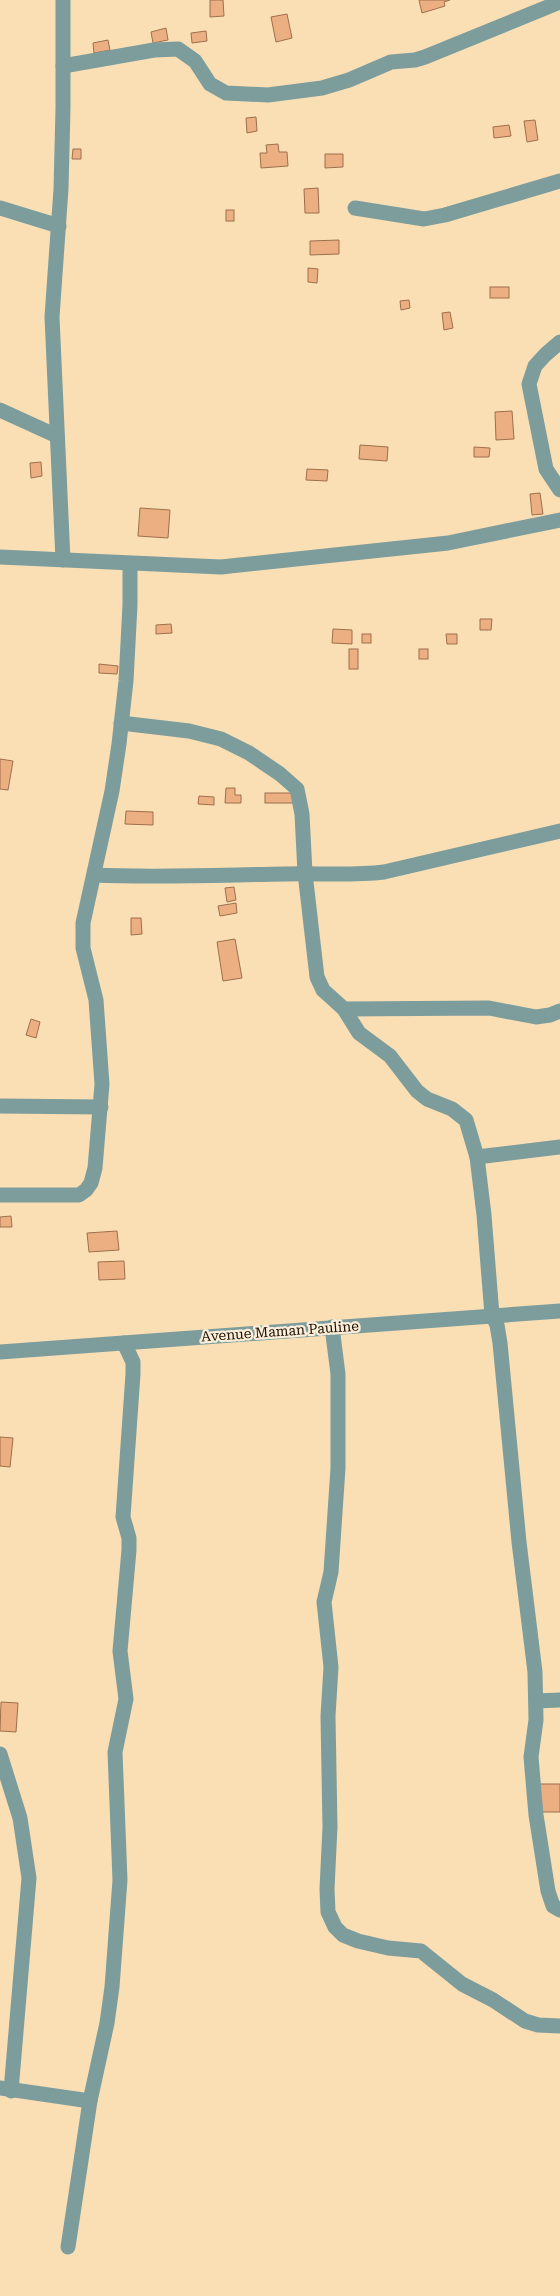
<svg xmlns="http://www.w3.org/2000/svg" width="560" height="2296" font-family="'Roboto Serif',serif">
<style>
.building{fill:#ecaf82;stroke:#9e6f4c}
.lines{fill:none;stroke-linecap:round;stroke-linejoin:round}
.minor{stroke:#7d9d9d;stroke-width:15}
.labels{text-anchor:middle;stroke-width:4.5;stroke-linejoin:round;paint-order:stroke}
.street-label{font-size:14px;fill:#1c1000;stroke:#fceeda}
</style>
<rect width="100%" height="100%" fill="#fadfb5"/>
<g class="building">
<polygon points="210,0 223,0 224,16 210,17"/>
<polygon points="419,0 450,0 444,2 445,6 422,13"/>
<polygon points="287,14 292,38 276,42 271,17"/>
<polygon points="166,28 168,40 153,43 151,32"/>
<polygon points="206,31 207,41 192,43 191,33"/>
<polygon points="108,40 110,50 94,53 93,43"/>
<polygon points="256,117 257,131 247,133 246,118"/>
<polygon points="535,120 538,140 527,142 524,121"/>
<polygon points="509,125 511,136 494,138 493,127"/>
<polygon points="278,144 279,152 287,152 288,166 261,168 260,153 267,153 266,145"/>
<polygon points="73,149 81,149 81,159 72,159"/>
<polygon points="325,154 343,154 343,167 325,168"/>
<polygon points="318,188 319,213 305,213 304,189"/>
<rect x="226" y="210" width="8" height="11"/>
<polygon points="339,240 339,254 310,255 310,241"/>
<polygon points="308,268 318,269 317,283 308,282"/>
<rect x="490" y="287" width="19" height="11"/>
<polygon points="409,300 410,308 401,310 400,301"/>
<polygon points="450,312 453,328 444,330 442,313"/>
<polygon points="512,411 514,439 496,440 495,412"/>
<polygon points="360,445 388,447 387,461 359,459"/>
<polygon points="474,447 490,448 489,457 474,457"/>
<polygon points="41,462 42,476 31,478 30,463"/>
<polygon points="307,469 328,470 327,481 306,480"/>
<polygon points="540,493 543,514 532,515 530,494"/>
<polygon points="140,508 170,510 168,538 138,536"/>
<polygon points="480,619 492,619 491,630 480,630"/>
<polygon points="171,624 172,633 156,634 156,625"/>
<polygon points="333,629 352,630 352,644 332,643"/>
<rect x="362" y="634" width="9" height="9"/>
<polygon points="446,634 457,634 457,644 447,644"/>
<rect x="349" y="649" width="9" height="20"/>
<rect x="419" y="649" width="9" height="10"/>
<polygon points="99,664 118,666 117,674 99,673"/>
<polygon points="0,759 13,761 8,790 0,789"/>
<polygon points="226,788 235,788 235,795 241,795 241,803 225,803"/>
<rect x="265" y="793" width="29" height="10"/>
<polygon points="199,796 214,797 214,805 198,804"/>
<polygon points="126,811 153,812 153,825 125,824"/>
<polygon points="234,887 236,900 227,902 225,888"/>
<polygon points="236,903 237,913 220,916 218,906"/>
<polygon points="131,918 141,918 142,934 131,935"/>
<polygon points="235,939 242,978 223,981 217,942"/>
<polygon points="31,1019 40,1022 36,1038 26,1035"/>
<polygon points="11,1216 12,1227 0,1227 0,1217"/>
<polygon points="117,1231 119,1250 89,1252 87,1233"/>
<polygon points="124,1261 125,1279 99,1280 98,1262"/>
<polygon points="0,1437 13,1438 10,1467 0,1466"/>
<polygon points="1,1702 18,1703 16,1732 0,1731"/>
<rect x="537" y="1784" width="23" height="28"/>
</g>
<g class="lines">
<g class="minor">
<polyline points="63,0 63,108 61,189 52,317 63,560"/>
<polyline points="63,66 154,50 178,49 195,61 210,84 226,93 268,95 322,88 349,80 391,62 415,60 425,57 560,2"/>
<polyline points="0,208 59,226"/>
<polyline points="355,208 424,219 445,215 560,181"/>
<polyline points="560,342 545,355 535,366 529,384 546,469 560,490"/>
<polyline points="0,410 57,436"/>
<polyline points="0,557 221,567 448,543 560,520"/>
<polyline points="121,723 189,731 221,739 249,753 280,774 297,789 302,814 305,873 317,977 323,990 344,1009 359,1033 390,1056 417,1091 427,1099 452,1109 466,1120 477,1157 484,1215 492,1315 497,1325 500,1343 519,1542 535,1672 536,1720 531,1757 536,1815 548,1891 553,1906 560,1910"/>
<path d="M94,875C157,878 221,875 285,874C318,873 351,876 384,872L560,831"/>
<polyline points="344,1009 489,1008 536,1017 550,1015 560,1011"/>
<polyline points="0,1106 101,1107"/>
<polyline points="477,1157 560,1147"/>
<polyline points="0,1195 79,1195 86,1190 91,1183 95,1168 102,1084 96,1000 83,948 83,923 112,791 119,744 126,681 130,605 130,564"/>
<polyline points="332,1327 338,1374 338,1468 331,1572 324,1602 331,1667 328,1716 330,1827 327,1889 328,1912 335,1927 343,1935 358,1941 388,1948 421,1951 462,1984 493,2000 525,2021 538,2025 560,2026"/>
<polyline points="0,1352 560,1311"/>
<polyline points="536,1701 560,1700"/>
<polyline points="0,1754 20,1818 29,1878 11,2091"/>
<polyline points="0,2088 90,2101"/>
<polyline points="68,2247 90,2101 107,2023 112,1987 120,1880 115,1752 126,1699 120,1651 129,1550 129,1538 123,1517 133,1374 133,1362 124,1343"/>
</g>
</g>
<g class="labels">
<g class="street-label">
<text transform="translate(280 1331) rotate(-4)" y="5">Avenue Maman Pauline</text>
</g>
</g>
</svg>
